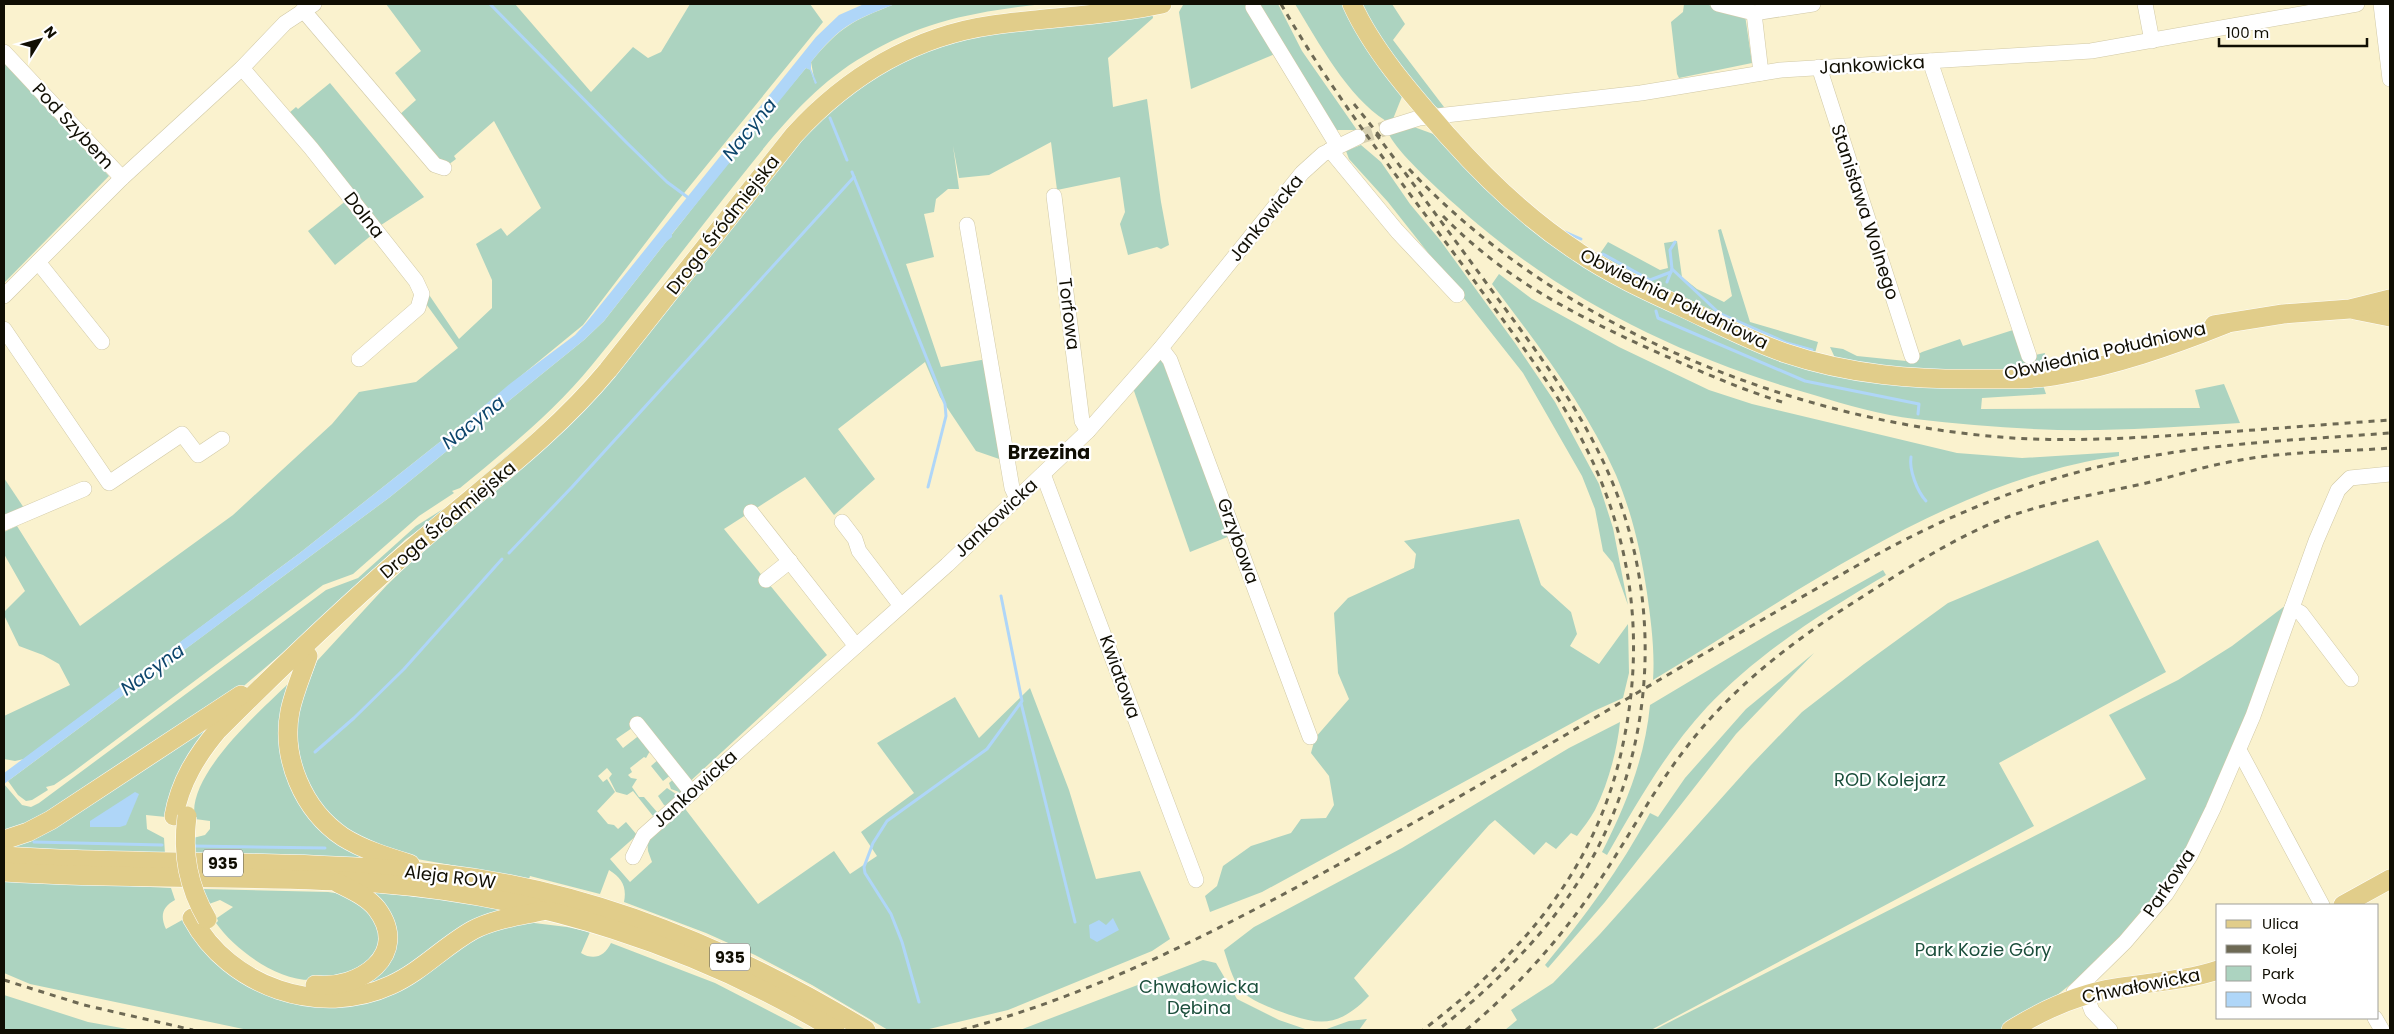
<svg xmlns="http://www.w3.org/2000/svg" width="2394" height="1034" font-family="Poppins,sans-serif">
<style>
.green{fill:#acd3c0;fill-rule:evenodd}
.water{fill:#afd6f8}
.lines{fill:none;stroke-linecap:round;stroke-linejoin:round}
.stream{stroke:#afd6f8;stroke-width:3}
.minor-tunnel{stroke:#d7d0b0;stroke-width:15;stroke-dasharray:15 8;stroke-linecap:butt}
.minor-casing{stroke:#d1c9a6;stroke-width:16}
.major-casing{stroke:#fff;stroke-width:20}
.minor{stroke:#fff;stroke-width:15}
.major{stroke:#e1cd8a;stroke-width:19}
.rail{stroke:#6d6954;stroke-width:3;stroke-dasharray:6 6;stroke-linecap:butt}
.major-bridge-casing{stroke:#fff;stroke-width:20;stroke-linecap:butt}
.major-bridge{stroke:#e1cd8a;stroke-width:19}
.labels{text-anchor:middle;stroke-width:4.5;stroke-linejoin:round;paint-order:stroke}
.shield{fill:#fff;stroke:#58564f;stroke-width:1}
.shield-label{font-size:16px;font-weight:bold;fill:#100e03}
.street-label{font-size:18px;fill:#100e03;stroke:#fff}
.park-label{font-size:18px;fill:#1c4f3c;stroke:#fff}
.water-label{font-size:19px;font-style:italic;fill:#0d456c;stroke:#fff}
.neighbourhood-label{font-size:19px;font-weight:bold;fill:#100e03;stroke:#fff}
</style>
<rect width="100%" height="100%" fill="#faf2ce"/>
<g class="green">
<polygon points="386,4 515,4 591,92 633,47 648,58 661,52 690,4 810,4 823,22 676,203 583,325 460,426 301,552 24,759 15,761 4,759 4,716 70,685 59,664 43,655 19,646 4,615 4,612 25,591 4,554 4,532 17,526 80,626 233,515 332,424 359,392 416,382 458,348 400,268 417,277 459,339 492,308 492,280 476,244 501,228 507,236 541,208 494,121 454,156 456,159 444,168 398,116 416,100 395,73 421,51"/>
<path d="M895,4H1044C978,11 922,21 864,56C805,90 766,146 724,198C680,254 637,310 592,365C554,412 506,450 460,488L452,491L454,493L419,516L353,574L323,585L73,772L54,785L46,787L48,790L32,800L26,801L18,795L8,781L390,497L584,340L604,321L757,126L806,68L810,69L815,83L811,62C841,26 852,21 895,4Z"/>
<polygon points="1187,4 1246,4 1275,54 1191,89 1179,12 1183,5"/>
<polygon points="1254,4 1278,4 1302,51 1357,130 1335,130"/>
<path d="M1295,4H1343L1403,94L1393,119L1386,121C1347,96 1319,43 1295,4Z"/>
<path d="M1361,4H1392L1405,24L1393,40L1444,107L1441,109C1420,104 1372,24 1361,4Z"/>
<polygon points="1684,4 1705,4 1745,15 1752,63 1679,78 1677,74 1671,22 1683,12"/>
<path d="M1152,12L1153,18L1108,58L1113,107L1147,99L1161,202L1169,245L1161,249L1157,247L1128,255L1120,224L1125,212L1120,177L1057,190L1051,142L989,175L959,178L953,146L959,189H948L936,199L934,212L924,214L934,257L906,264L941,367L987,359L1005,461L976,451L940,397L925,362L838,429L875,479L834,515L805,477L724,529L827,655L684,787L686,791L668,807L664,805L658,796L667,788L676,794L679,792L671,789L669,783L675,778L672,774L663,781L651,766L660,758L650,751L646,758L644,757L630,768L632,772L628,775L631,778L637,779L632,787L639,797H644L657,812L653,816L633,791L627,795L616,792L609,778L612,774L607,768L598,776L603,782L607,779L615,792L597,811L608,824L614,825L618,829L626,822L637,835L610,859L630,882L652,862L648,851L647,839L683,806L758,904L834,851L850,874L877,856L861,832L914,793L877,743L955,697L979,738L1030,688L1069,790L1096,879L1140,871L1170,939L1152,951L1008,1010L925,1030H888L812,985L755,955L706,933L624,902C627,887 622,878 609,870L600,894L530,876L529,879L417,859L345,832L305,786L294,720L317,661L387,585L455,520L532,456L799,138L869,77L960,37ZM635,726L641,734L623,748L616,739Z"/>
<polygon points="4,63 109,176 4,283"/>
<polygon points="330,83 424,197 378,227 289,113 296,107 298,109"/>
<polygon points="812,103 810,109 780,143 603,367 561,414 530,442 456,504 406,539 294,643 239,690 62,807 27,827 4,835 4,784 22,805 31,807 39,803 326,590 358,578 416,526 448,506 557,413 600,365 784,132"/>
<path d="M1414,127L1436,135L1611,282L1877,382C1932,392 1987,387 2043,385L2046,394L1982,398L1981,409L2200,408L2195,390L2224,384L2240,423C2193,426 2146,429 2099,430C2038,431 1975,426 1915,419C1881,415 1847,405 1814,395C1693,361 1577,307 1480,226C1460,209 1395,153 1388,132Z"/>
<polygon points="1361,145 1381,162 1410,204 1440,240 1515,343 1555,402 1599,484 1613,528 1628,605 1613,563 1603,551 1595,509 1582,476 1523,373 1388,202 1349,159 1346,151"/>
<polygon points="347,200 373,234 335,265 308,231"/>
<polygon points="1721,229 1750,322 1818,342 1815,353 1725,323 1599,255 1608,242 1660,270 1668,268 1664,243 1677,241 1682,277 1697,289 1724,302 1732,296 1718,230"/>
<path d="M1499,274L1532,299L1619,347L1709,390L1752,404L1957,453L2022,458L2119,452V456C1949,480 1797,593 1653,680C1655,651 1651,621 1647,593C1641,552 1632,513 1616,475C1585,405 1537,344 1492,284Z"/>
<polygon points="2013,330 2029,356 2045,353 2044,359 2037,365 2011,370 1920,372 1836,360 1830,347 1843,349 1857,356 1906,361 1922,352 1960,339 1963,346"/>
<polygon points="1161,358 1230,536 1190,552 1133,388"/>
<polygon points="4,478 26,511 4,521"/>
<polygon points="1519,519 1541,585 1571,612 1577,634 1570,646 1599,664 1628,624 1629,673 1623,698 1594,711 1262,892 1210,912 1205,896 1217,886 1223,866 1251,846 1291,833 1301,819 1326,818 1334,805 1329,776 1311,753 1315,738 1349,699 1338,673 1334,613 1348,598 1414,568 1416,554 1404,541"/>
<polygon points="2098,540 2166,672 1999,763 2034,826 1651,1030 1505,1030 1517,1020 1511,1010 1553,983 1600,934 1751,765 1802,712 1864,664 1948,603"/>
<path d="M1883,570L1886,575C1823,612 1757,654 1707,707C1666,751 1637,803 1607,855L1602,852C1626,805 1645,758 1650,705L1774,631Z"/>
<polygon points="2286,605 2290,610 2210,807 2161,895 2097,963 2051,1000 2003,1030 1654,1030 2146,779 2109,715 2178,680 2232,646"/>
<path d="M1814,653L1736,734L1605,902L1548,968L1545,965C1585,916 1620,869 1650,813L1658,817L1685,778L1746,709Z"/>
<path d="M293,679L290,776L375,859L194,854L193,838L205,835L210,829V821L195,819C185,775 264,708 293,679Z"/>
<path d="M220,715L166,817L146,815L147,829L164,838L165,854L4,848C36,835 67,825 92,800Z"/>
<path d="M1620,722C1617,751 1608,784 1595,810C1590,819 1583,828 1577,836L1571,833L1556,849L1546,842L1534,855L1495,820L1489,825L1354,978L1369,996C1336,1030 1317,1025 1276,1010C1264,1005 1248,999 1240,989C1232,978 1228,962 1224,950L1254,927L1402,848L1569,748Z"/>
<path d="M4,880L171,888L175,900C162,907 160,916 166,929L184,919L227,968L349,1002L478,934L526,922L567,927L590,932L581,953C594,961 605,956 611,943L715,983L806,1030H248L30,984L4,973Z"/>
<path d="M202,889L328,892L342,894L366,906L379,928L378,950L362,971C346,974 329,979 312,980C278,981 235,950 216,923L218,921L217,918L233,907L220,900L209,904Z"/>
<path d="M370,892L458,901L510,911C495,918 479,920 464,929C437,946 415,969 385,981C307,1014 226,976 191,902H194C205,926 218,946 240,962C280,991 391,1016 392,937C392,920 383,905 370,894Z"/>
<polygon points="1203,960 1216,963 1237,999 1279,1020 1308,1030 1320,1030 1020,1030"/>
<polygon points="4,995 88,1022 133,1030 4,1030"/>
<polygon points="1367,1019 1359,1030 1324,1030 1349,1021"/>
</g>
<g class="water">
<path d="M864,4H895C852,21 841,25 811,62V69L817,83L815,84L810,70L806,68L672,234V237L666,242L604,321L584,340L390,497L4,784V773L301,552L460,426L511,383L575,335L586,323L816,37L839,15Z"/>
<polygon points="135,792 139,794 126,825 120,827 90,827 90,821"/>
<polygon points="1113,918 1119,930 1097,942 1090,938 1089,925 1099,920 1106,925"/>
</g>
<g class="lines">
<g class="stream">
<polyline points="490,4 627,143 667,182 690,199"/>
<polyline points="830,118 847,160"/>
<polyline points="852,172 945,404 946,416 928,487"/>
<polyline points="1565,232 1581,239"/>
<polyline points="1603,254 1650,280 1671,272"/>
<polyline points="1672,269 1719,313 1787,343 1812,350"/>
<polyline points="1667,282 1672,269 1670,250 1675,242"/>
<polyline points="1656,311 1658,318 1805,381 1919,404 1918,414"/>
<path d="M1911,457C1909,470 1917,491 1926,501"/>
<polyline points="509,553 572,487 854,177"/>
<polyline points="1021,703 1075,922"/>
<polyline points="315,752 354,718 404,669 502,559"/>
<polyline points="34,842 162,845"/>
<polyline points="193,846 325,848"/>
<polyline points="919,1002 902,942 891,914 865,873 864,867 873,843 887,821 987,749 1022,701 1001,596"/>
</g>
<polyline class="minor-tunnel" points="1358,137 1387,128"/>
<defs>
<g id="minor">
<polyline points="1718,4 1754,13 1813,4"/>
<polyline points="2145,4 2152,41"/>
<polyline points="2381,4 2390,79"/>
<polyline points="1253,7 1337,145"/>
<polyline points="303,10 435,165 444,168"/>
<polyline points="1754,13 1761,73"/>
<polyline points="4,52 122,178"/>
<polyline points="1930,61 2029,356"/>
<polyline points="1819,67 1912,356"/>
<polyline points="242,68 311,148 416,281 422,294 418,308 359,359"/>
<polyline points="1387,128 1419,118 1641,93 1781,70 2091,51 2357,4"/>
<polyline points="1330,150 1397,231 1457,295"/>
<polyline points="1054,196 1082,421 1088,431"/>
<polyline points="967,225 1012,488 1017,499"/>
<polyline points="38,262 102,342"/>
<polyline points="4,296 122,178 242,68 285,23 314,4"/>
<polyline points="4,329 109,483 182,434 198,455 222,439"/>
<polyline points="1161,348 1170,360 1310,737"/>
<polyline points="1043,474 1196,880"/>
<polyline points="751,512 856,646"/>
<polyline points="842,522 855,539 859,551 901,606"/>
<polyline points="4,523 84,489"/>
<polyline points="766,580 790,561"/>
<polyline points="2292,608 2301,613 2351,679"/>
<polyline points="637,724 692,793"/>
<polyline points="2239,750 2322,905"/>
<polyline points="633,857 644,835 947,565 1088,431 1161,348 1302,173 1323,154 1358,137"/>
<polyline points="2086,995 2092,1011 2110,1030"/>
<polyline points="2076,998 2074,992 2125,942 2166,894 2190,856 2213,809 2253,716 2316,541 2338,490 2350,478 2390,474"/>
<polyline points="2375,1018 2382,1030"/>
</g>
<g id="major">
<path d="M1352,4C1373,51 1414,97 1448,136C1487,180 1529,220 1578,252C1610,274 1647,291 1682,307C1716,323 1750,341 1785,353C1850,375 1915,380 1983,379C2007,379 2030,380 2054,376C2114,366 2171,346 2226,324"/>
<polyline points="2355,310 2390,317"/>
<polyline points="2214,325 2283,314 2350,309 2390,299"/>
<path d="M308,656C302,674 294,692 290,711C281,758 303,810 343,837C364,850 387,857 410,864"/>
<path d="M174,816C180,782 197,755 218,730C284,664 352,599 423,539C487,484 554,435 608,370L794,135C847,77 914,36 993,25C1049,17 1106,16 1162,4"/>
<polyline points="4,840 28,832 51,820 241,695"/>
<path d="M4,856C150,866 297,858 443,874C594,891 738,952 866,1030"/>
<path d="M4,872C127,880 251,875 375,883C537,895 696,946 835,1030"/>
<polyline points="2343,905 2390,879"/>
<path d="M192,918C229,987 320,1018 391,985C422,971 444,946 473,930C494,919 519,916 542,911"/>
<path d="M315,985C359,990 411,955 377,909C368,897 352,890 338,883"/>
<path d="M2011,1030C2043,1010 2078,994 2116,988C2150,982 2185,981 2218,970"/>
</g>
</defs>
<use href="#minor" class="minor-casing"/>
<use href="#major" class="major-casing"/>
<use href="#minor" class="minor"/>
<use href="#major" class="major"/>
<g class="rail">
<path d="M1281,4C1338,103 1411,194 1478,286C1511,331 1546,376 1574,425C1628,521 1646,626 1625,734C1601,864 1525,952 1423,1030"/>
<polyline points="1354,104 1382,139"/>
<path d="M1376,134C1418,190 1460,247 1501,303C1537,352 1574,401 1601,457C1670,598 1658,771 1566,900C1531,949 1486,992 1438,1030"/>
<path d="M1409,169C1561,332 1811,429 2031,439C2091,441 2151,437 2211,433C2271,429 2330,424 2390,420"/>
<path d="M1443,216C1506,280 1571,313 1652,350C1695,369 1737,388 1782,402"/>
<polyline points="4,980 84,1005 193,1030"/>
<path d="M961,1030C1104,992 1234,922 1363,851C1536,755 1704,651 1876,555C1964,507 2057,471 2157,455C2234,442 2312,439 2390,433"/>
<path d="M1466,1030C1518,987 1563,936 1600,880C1630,835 1655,787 1689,744C1734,686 1792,642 1854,602C1900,573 1945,543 1995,522C2038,504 2083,497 2128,487C2164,480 2199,467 2235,461C2286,451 2339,452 2390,448"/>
</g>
<defs>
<path id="major-bridge" d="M187,816C182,854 188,886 207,919"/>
</defs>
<use href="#major-bridge" class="major-bridge-casing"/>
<use href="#major-bridge" class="major-bridge"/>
</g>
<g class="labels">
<g class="shield">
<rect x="203" y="849.5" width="40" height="27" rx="4"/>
<rect x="710" y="943.5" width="40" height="27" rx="4"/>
</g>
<g class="shield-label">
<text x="223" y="869">935</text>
<text x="730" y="963">935</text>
</g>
<g class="street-label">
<text transform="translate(1872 65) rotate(-3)" y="6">Jankowicka</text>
<text transform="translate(73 126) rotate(47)" y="6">Pod Szybem</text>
<text transform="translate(1865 212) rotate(72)" y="6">Stanisława Wolnego</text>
<text transform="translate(364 215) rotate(52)" y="6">Dolna</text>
<text transform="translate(1266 218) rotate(-51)" y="6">Jankowicka</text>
<text transform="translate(723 225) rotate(-52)" y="6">Droga Śródmiejska</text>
<text transform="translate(1674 299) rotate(26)" y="6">Obwiednia Południowa</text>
<text transform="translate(1069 314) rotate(83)" y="6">Torfowa</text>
<text transform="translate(2105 351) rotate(-13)" y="6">Obwiednia Południowa</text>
<text transform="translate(996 518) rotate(-43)" y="6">Jankowicka</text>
<text transform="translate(448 520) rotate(-40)" y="6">Droga Śródmiejska</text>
<text transform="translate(1238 541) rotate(70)" y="6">Grzybowa</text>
<text transform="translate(1120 677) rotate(70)" y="6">Kwiatowa</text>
<text transform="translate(695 789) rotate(-42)" y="6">Jankowicka</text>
<text transform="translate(450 877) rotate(7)" y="6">Aleja ROW</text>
<text transform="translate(2169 883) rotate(-56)" y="6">Parkowa</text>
<text transform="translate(2141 986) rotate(-11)" y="6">Chwałowicka</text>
</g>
<g class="park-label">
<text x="1890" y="786">ROD Kolejarz</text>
<text x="1983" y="956">Park Kozie Góry</text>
<text x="1199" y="993">Chwałowicka<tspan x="1199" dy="21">Dębina</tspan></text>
</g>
<g class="water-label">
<text transform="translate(749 129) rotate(-51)" y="7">Nacyna</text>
<text transform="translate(473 422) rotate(-38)" y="7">Nacyna</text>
<text transform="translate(152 669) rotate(-36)" y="7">Nacyna</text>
</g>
<g class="neighbourhood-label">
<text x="1049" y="459">Brzezina</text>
</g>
</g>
<rect width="2394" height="1034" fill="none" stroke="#100e03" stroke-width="10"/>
<rect x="2216" y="904" width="162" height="115" fill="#ffffff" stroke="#9f9f9a"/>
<rect x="2226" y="920" width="25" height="8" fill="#e1cd8a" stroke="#9f9f9a"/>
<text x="2262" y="929" font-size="15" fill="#100e03">Ulica</text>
<rect x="2226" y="945" width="25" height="8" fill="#6d6954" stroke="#9f9f9a"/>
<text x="2262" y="954" font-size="15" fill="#100e03">Kolej</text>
<rect x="2226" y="966" width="25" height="15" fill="#acd3c0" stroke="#9f9f9a"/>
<text x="2262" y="979" font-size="15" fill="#100e03">Park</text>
<rect x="2226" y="992" width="25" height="15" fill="#afd6f8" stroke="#9f9f9a"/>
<text x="2262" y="1004" font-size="15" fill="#100e03">Woda</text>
<g transform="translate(40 40) rotate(53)" stroke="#ffffff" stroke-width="4" paint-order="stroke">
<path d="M0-4L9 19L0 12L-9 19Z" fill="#100e03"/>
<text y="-8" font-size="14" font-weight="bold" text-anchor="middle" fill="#100e03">N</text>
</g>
<path d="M2219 38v8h148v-8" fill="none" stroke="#100e03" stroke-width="2.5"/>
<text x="2226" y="38" font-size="15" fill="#100e03" stroke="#ffffff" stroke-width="4" paint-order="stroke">100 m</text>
</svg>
